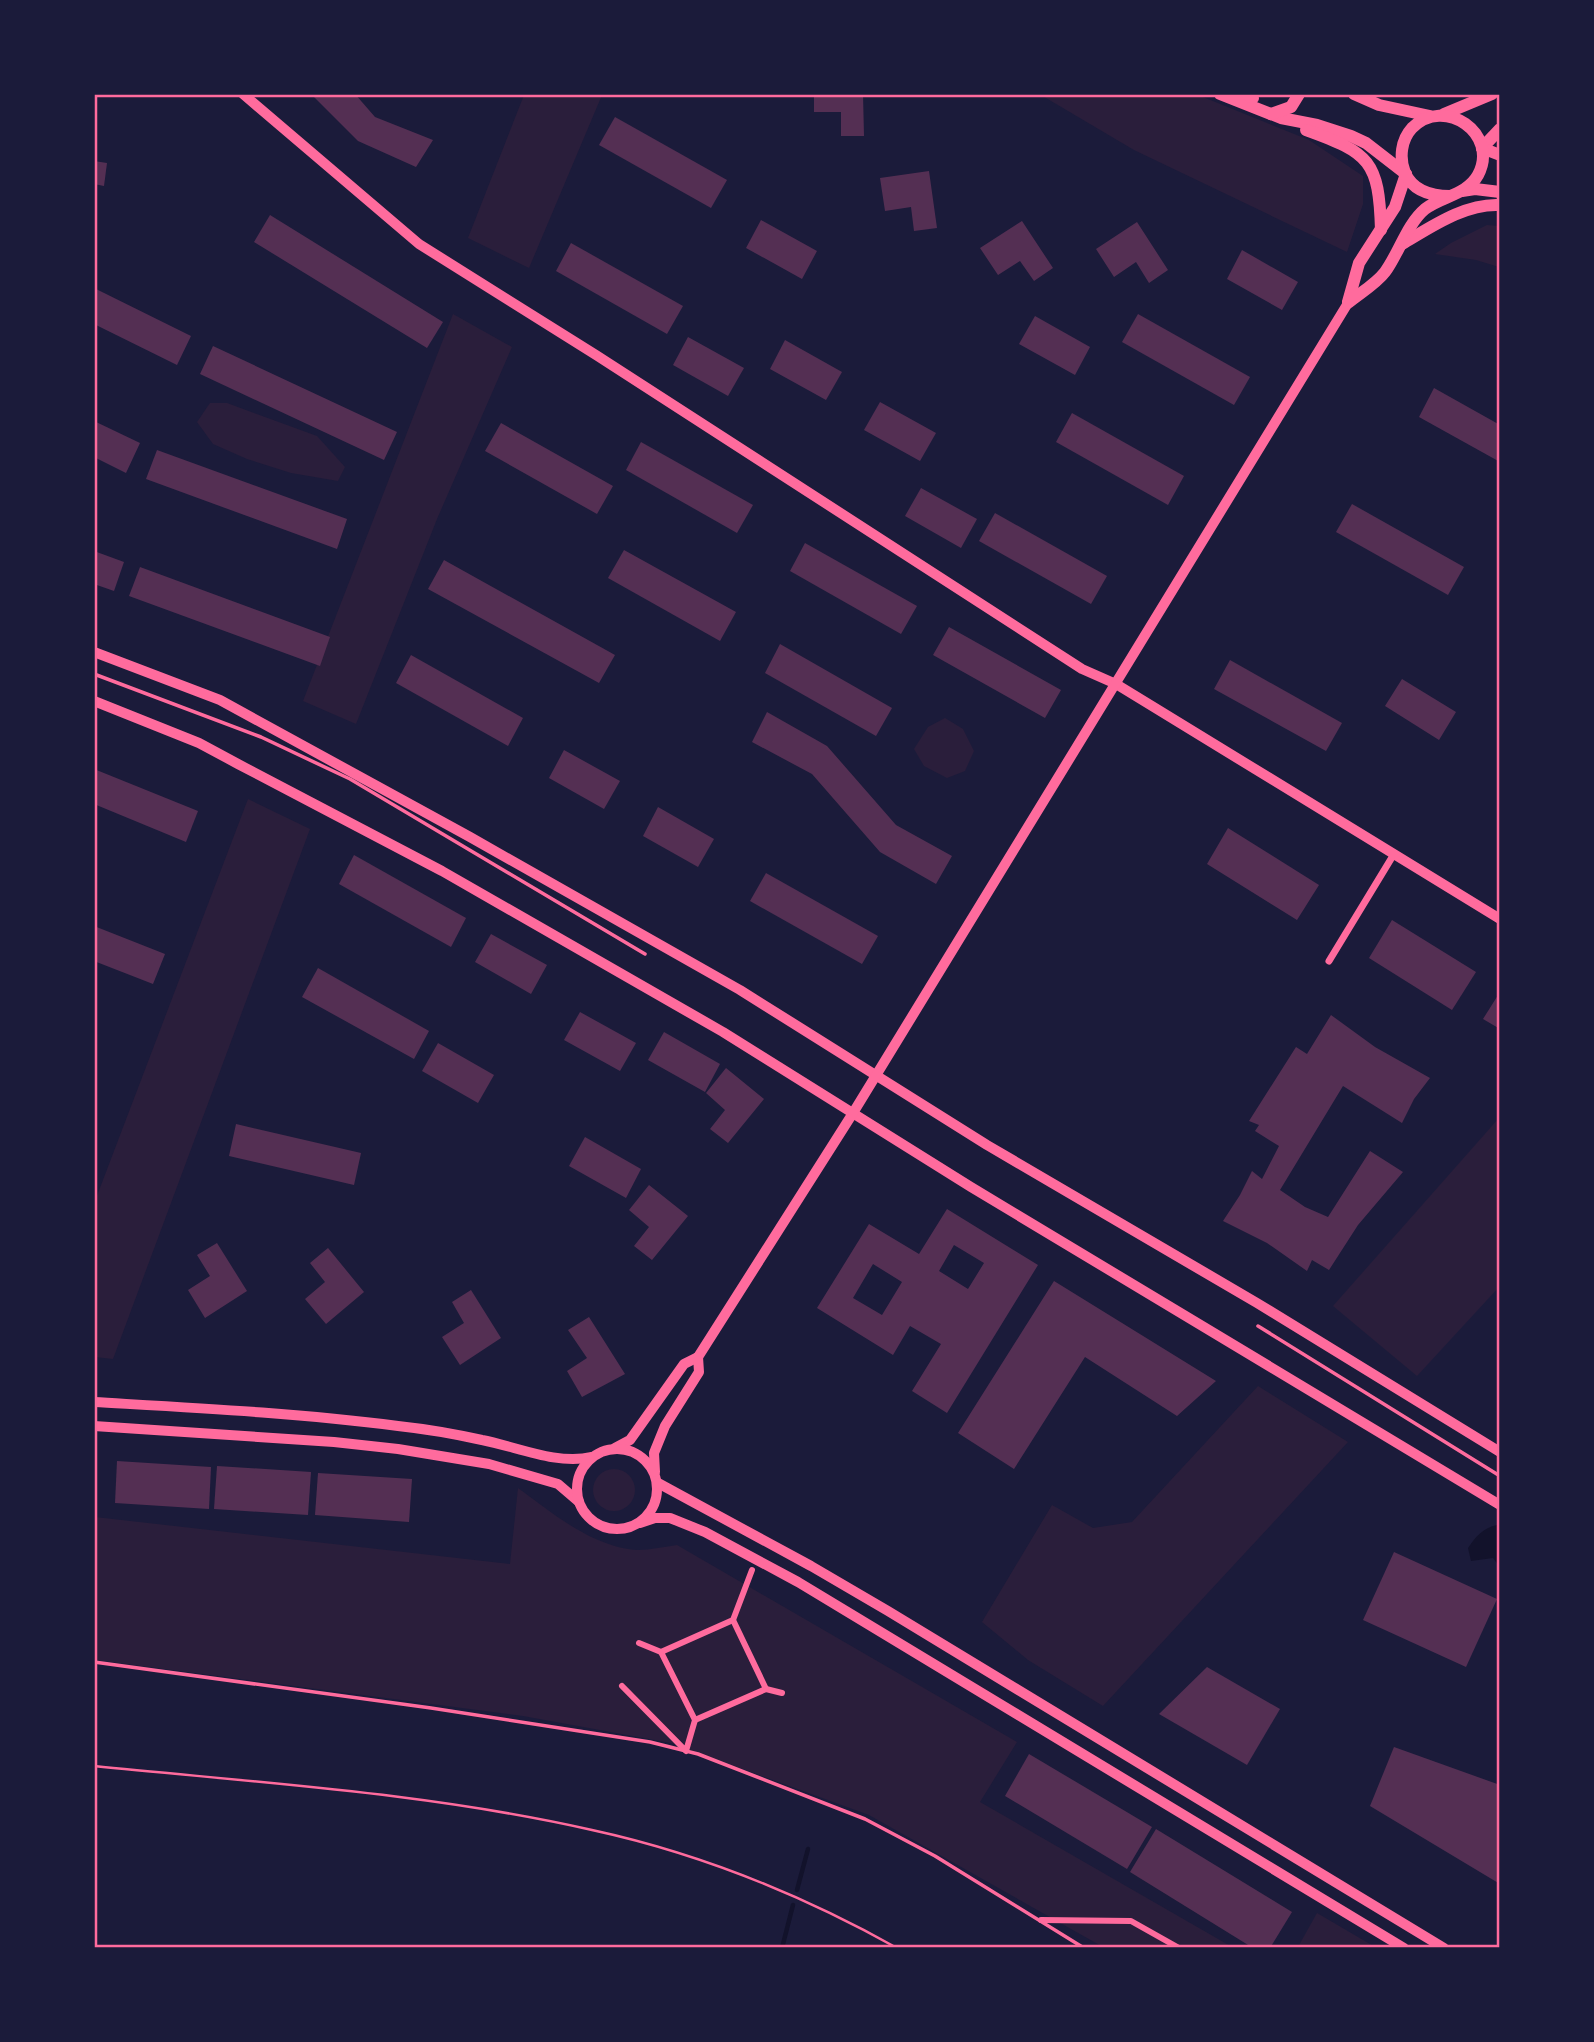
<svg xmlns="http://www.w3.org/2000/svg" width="1594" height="2042" font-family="Signika,sans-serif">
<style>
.green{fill:#2a1e3b}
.water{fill:#12122b}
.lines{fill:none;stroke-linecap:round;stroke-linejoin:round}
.stream{stroke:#12122b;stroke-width:4.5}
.building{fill:#542f53;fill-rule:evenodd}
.path{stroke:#ff6b9d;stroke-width:2.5}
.service{stroke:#ff6b9d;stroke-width:3.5}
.pedestrian{stroke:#ff6b9d;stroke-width:6}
.minor{stroke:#ff6b9d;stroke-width:7}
.tertiary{stroke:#ff6b9d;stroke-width:10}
.trunk{stroke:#ff6b9d;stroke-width:12}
.neatline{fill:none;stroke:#ff6b9d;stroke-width:2.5}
</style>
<rect width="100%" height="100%" fill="#1b1b3a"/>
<g class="green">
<polygon points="524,95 602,95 529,268 468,238"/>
<polygon points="1041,95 1198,95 1309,140 1363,176 1363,204 1347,252 1134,150"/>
<polygon points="1487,225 1499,226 1499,267 1476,260 1435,254 1451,243"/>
<polygon points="453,314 512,347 437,519 356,724 303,701"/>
<polygon points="210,403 227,403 317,436 345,467 338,481 291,473 247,459 213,444 197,422"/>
<polygon points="945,718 963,729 974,751 965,771 947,778 924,766 914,749 928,727"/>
<polygon points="248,799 310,829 113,1359 95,1357 95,1201"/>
<polygon points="1499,1118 1499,1287 1417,1376 1333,1306"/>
<polygon points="1258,1386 1348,1442 1103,1706 1028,1660 982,1622 1052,1505 1093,1528 1132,1522"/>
<circle cx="614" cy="1490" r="21"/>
<path d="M518,1488C551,1512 586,1542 628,1549C642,1552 662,1547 677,1545L1017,1742L980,1802L1232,1947H1103L869,1815L671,1743L523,1716L95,1660V1517L510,1564Z"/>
<polygon points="1317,1913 1375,1947 1298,1947"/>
</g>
<path class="water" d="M1497,1525L1499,1527V1566L1493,1558L1471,1561L1468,1548C1476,1536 1483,1528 1497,1525Z"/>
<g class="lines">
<g class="stream">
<polyline points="797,1890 808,1849"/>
<polyline points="782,1948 793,1905"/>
</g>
</g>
<g class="building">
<polygon points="311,94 355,94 375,117 433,140 416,167 358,141"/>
<polygon points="814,94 863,94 864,136 841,136 841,112 814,112"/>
<polygon points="615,117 727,180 711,208 599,145"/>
<polygon points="94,161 107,163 104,186 94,184"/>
<polygon points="929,171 937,228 914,231 911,207 885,211 880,178"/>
<polygon points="270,215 443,322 427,348 254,242"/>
<polygon points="761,220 817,251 802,279 746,248"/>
<polygon points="1022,221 1053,268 1034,281 1020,261 998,275 980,248"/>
<polygon points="1137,222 1168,270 1149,283 1136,262 1114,277 1096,249"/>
<polygon points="571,243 683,306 667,334 556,271"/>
<polygon points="1242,250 1298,282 1282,310 1227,279"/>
<polygon points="94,288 191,336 177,365 94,324"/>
<polygon points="1138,314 1250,377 1234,405 1122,342"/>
<polygon points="1035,316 1090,347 1075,375 1019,344"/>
<polygon points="688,337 744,368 728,396 673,365"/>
<polygon points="785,340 842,372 826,400 770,369"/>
<polygon points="213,346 397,432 384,460 200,374"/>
<polygon points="1434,388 1500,425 1500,462 1419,417"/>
<polygon points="880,402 936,433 920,461 864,430"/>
<polygon points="1072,413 1184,476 1168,505 1056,442"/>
<polygon points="94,421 140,443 126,473 94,457"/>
<polygon points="501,423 613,486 597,514 485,451"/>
<polygon points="641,442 753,505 737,533 626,470"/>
<polygon points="157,450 347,519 337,549 146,479"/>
<polygon points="921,488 977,519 961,548 905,516"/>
<polygon points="1352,504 1464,567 1448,595 1336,532"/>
<polygon points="995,513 1107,576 1091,604 979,541"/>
<polygon points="805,543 917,606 901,634 790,571"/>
<polygon points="624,550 736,612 720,641 608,578"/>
<polygon points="94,551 124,562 114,591 94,584"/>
<polygon points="444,560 615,655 599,683 428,589"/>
<polygon points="140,567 330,637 320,666 129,596"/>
<polygon points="949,627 1061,690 1045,718 933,655"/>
<polygon points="780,644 892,708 876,736 765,673"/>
<polygon points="411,655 523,718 508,746 396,683"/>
<polygon points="1230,660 1342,723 1326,751 1214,689"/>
<polygon points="1402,679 1456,712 1439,740 1385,706"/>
<polygon points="767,712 827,746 896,825 952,856 936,884 880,852 812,774 752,742"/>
<polygon points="564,750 620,781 604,809 549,778"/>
<polygon points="94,769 198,811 186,842 94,804"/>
<polygon points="658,807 714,839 698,867 643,836"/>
<polygon points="1228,828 1319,885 1297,920 1207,864"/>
<polygon points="354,855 466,918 451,947 339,884"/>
<polygon points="766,873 878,936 862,964 750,901"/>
<polygon points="1392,920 1476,972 1452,1010 1369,958"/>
<polygon points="94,926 165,954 153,984 94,961"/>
<polygon points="491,934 547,965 531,994 475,962"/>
<polygon points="318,968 429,1031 414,1059 302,997"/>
<polygon points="1500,992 1500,1029 1483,1019"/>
<polygon points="580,1012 636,1043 620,1071 564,1040"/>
<polygon points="1331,1015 1375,1047 1430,1078 1414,1099 1402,1123 1343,1086 1280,1190 1305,1207 1328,1217 1370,1151 1403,1172 1358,1225 1329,1270 1312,1260 1307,1271 1267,1243 1223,1221 1240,1195 1252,1171 1262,1179 1279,1146 1255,1131 1259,1125 1249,1121 1296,1047 1307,1054"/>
<polygon points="664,1032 720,1064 705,1092 648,1060"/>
<polygon points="438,1043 494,1075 478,1103 422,1071"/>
<polygon points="726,1068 764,1099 728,1143 710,1129 725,1110 706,1093"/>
<polygon points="236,1124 361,1153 354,1185 229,1156"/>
<polygon points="585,1137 641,1169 626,1198 569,1166"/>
<polygon points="649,1185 688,1216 652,1260 634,1246 649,1227 629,1210"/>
<path d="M947,1209L1038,1265L947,1413L912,1391L941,1344L910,1326L893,1355L817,1308L869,1224L919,1254ZM954,1245L984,1263L968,1289L939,1271ZM873,1264L902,1282L882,1315L853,1298Z"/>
<polygon points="217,1243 247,1291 205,1318 188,1290 210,1276 197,1255"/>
<polygon points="328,1248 364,1292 326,1324 305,1299 325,1282 310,1263"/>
<polygon points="1054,1281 1216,1381 1177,1416 1085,1357 1014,1469 958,1433"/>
<polygon points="471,1290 501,1338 460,1365 442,1337 464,1323 452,1302"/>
<polygon points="589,1317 625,1374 582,1397 567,1371 587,1358 568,1330"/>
<polygon points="117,1461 211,1467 209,1509 115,1503"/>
<polygon points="217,1466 311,1472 308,1515 214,1509"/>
<polygon points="318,1473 412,1479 409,1522 315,1515"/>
<polygon points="1394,1552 1497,1599 1466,1667 1363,1620"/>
<polygon points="1207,1667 1280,1709 1247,1765 1159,1714"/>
<polygon points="1394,1747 1500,1785 1500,1884 1370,1806"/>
<polygon points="1029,1754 1152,1827 1127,1869 1005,1796"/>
<polygon points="1156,1829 1292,1912 1270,1948 1253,1948 1130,1872"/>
</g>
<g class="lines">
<path class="path" d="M94,1766C261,1783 429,1793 592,1830C698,1853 802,1895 897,1948"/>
<g class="service">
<polyline points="94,674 261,737 350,779 645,954"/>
<polyline points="1258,1326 1500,1476"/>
<polyline points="94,1662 431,1708 650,1742 698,1754 865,1819 935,1856 1084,1948"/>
</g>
<g class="pedestrian">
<polyline points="639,1643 661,1652"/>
<polyline points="622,1686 686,1751 695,1720 661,1652 733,1620 752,1570"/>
<polyline points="766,1689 782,1693"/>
<polyline points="695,1720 766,1689 733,1620"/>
<polyline points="1041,1920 1131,1921 1179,1948"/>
</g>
<polyline class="minor" points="1329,961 1394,854"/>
<g class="tertiary">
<polyline points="243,94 419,244 596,355 1082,669 1116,684 1152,706 1500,919"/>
<polyline points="94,652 220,700 470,837 740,990 987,1145 1257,1303 1500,1452"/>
<polyline points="94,701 199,743 238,764 442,871 723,1032 971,1187 1500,1505"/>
<polyline points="698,1357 853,1113 1348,303"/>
<path d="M94,1402C196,1408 297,1413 398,1426C426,1429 455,1434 482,1440C518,1447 556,1465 592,1457"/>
<polyline points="94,1426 334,1442 398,1449 489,1464 558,1484 579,1502"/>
<polyline points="615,1448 630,1440 684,1364 698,1357"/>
<circle cx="617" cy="1489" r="40"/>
<polyline points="655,1472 654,1453 665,1426 699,1372 698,1357"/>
<polyline points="658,1483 811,1566 888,1611 1444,1948"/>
<polyline points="640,1523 655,1518 670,1518 705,1532 798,1582 1404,1948"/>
</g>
<g class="trunk">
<polyline points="1220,94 1281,118 1317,125 1351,136 1366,143 1406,174"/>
<polyline points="1246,94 1253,98"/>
<polyline points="1354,94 1379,105 1430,116"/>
<polyline points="1271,114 1291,107 1299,94"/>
<polyline points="1444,114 1492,94"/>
<path d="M1306,130C1370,153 1379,161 1381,230"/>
<polyline points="1482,148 1500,129"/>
<polyline points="1482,148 1500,155"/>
<polyline points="1462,191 1475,189 1500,192"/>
<path d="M1402,244C1431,227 1465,203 1500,205"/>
<polyline points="1348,302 1359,263 1395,207 1406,174"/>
<path d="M1348,303C1360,293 1376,284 1385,272C1399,253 1407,224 1425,209C1442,196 1467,195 1478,175C1500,134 1444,95 1412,128C1401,140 1399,158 1405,173C1413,191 1431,196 1450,196"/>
</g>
</g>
<rect width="1594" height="2042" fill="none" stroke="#1b1b3a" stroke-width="192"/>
<rect x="96" y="96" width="1402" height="1850" class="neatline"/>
</svg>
